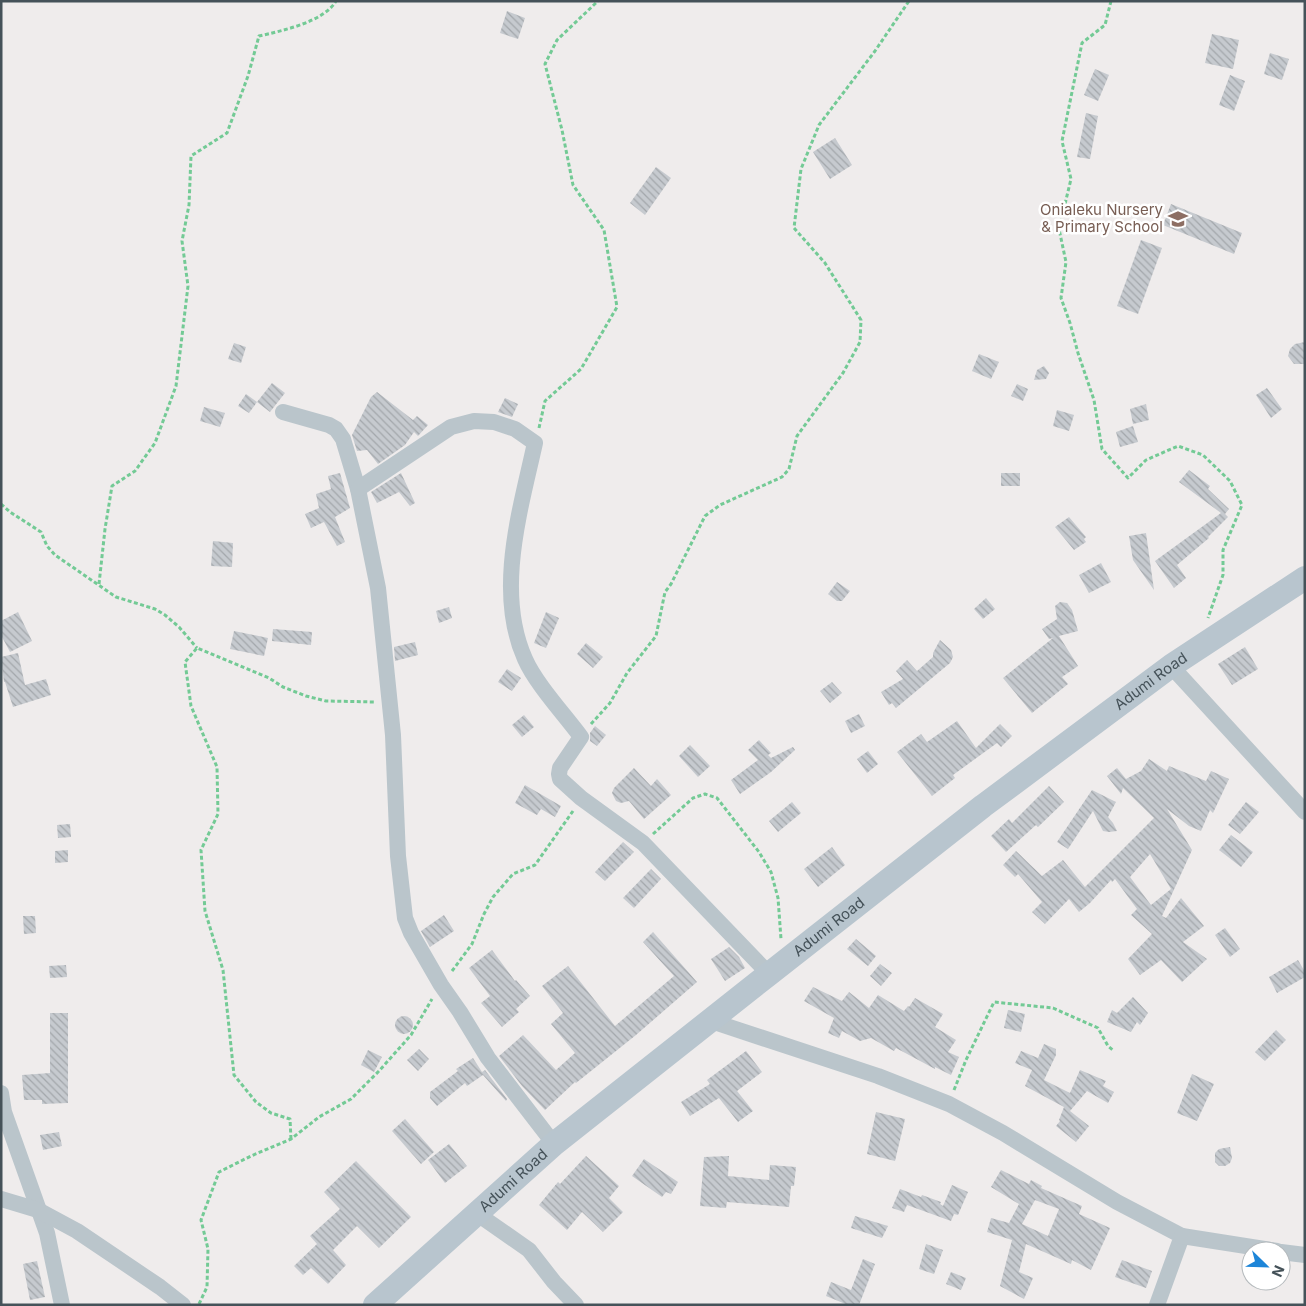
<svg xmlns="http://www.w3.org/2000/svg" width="1306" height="1306" font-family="Inter,sans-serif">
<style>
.building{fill:url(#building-back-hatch);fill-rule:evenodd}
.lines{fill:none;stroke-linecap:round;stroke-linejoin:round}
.path{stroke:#73ca95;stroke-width:3;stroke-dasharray:4 2.5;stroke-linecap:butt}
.minor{stroke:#bac5cb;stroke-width:16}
.secondary{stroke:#b8c5ce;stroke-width:24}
.labels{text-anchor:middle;stroke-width:5;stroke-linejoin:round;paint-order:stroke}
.education-label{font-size:15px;fill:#785e54;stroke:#fff;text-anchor:end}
.street-label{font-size:15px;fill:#455259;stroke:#fff}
</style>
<defs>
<pattern id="building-back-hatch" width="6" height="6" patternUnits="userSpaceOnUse" patternTransform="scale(1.25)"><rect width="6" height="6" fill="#c6cacf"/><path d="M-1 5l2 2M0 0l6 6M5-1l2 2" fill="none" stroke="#a3a7ab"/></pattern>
</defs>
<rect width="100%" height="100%" fill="#efecec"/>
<g class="building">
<polygon points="507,11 525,18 518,39 500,33"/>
<polygon points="1212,34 1239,40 1233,69 1205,63"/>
<polygon points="1270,53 1289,59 1282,80 1264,74"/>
<polygon points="1095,69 1109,75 1098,101 1084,95"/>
<polygon points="1230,75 1245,81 1234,111 1219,105"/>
<polygon points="1086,113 1098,116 1090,159 1077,157"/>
<polygon points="835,138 852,165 830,179 813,152"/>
<polygon points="656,167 671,178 645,215 630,203"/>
<polygon points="1171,204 1242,233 1234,254 1163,225"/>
<polygon points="1141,240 1162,248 1138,314 1117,306"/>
<polygon points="1305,342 1305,364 1294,364 1288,356 1290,349 1295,344"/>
<polygon points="234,343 246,347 241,363 228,359"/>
<polygon points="979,354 999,362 991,379 972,371"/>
<polygon points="1044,366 1049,373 1046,379 1034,380 1037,370"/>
<polygon points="272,383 285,393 270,412 257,402"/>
<polygon points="1017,384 1028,389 1023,401 1011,396"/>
<polygon points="1267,388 1282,409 1271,418 1256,395"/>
<polygon points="377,392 413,420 417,416 428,425 418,436 414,432 405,445 378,464 367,450 357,451 352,435 371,397"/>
<polygon points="246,394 257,402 249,413 238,406"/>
<polygon points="505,398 518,404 512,417 498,412"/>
<polygon points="1146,404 1149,420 1133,424 1130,409"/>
<polygon points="204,407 225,413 220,427 200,421"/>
<polygon points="1057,410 1074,415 1069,431 1053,426"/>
<polygon points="1133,426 1138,442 1120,447 1116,432"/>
<polygon points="1189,470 1210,486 1208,489 1229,509 1225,514 1228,517 1208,537 1209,538 1177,565 1186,578 1174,588 1155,561 1221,513 1179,482"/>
<polygon points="340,473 350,508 335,517 345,542 337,546 324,522 311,528 305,514 319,508 316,494 331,489 328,476"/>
<polygon points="401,473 415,503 410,506 399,492 377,503 371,492"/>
<rect x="1001" y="473" width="19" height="13"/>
<polygon points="1069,517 1086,537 1084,539 1086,542 1074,550 1055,527"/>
<polygon points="1146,533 1154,590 1133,560 1129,536"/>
<polygon points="213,541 233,543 232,567 211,566"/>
<polygon points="1101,563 1111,582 1089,593 1079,575"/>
<polygon points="837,582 850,591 842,601 837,601 828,594"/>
<polygon points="986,598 995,609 983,619 974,609"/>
<polygon points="1060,602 1067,603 1072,610 1078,631 1059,636 1078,666 1062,677 1068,684 1032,713 1003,678 1053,638 1049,639 1042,629 1057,619 1055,606"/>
<polygon points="449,607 452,618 439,623 436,611"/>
<polygon points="18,612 32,641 10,652 1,635 1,621"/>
<polygon points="546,612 559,618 546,648 534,643"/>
<polygon points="273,629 312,632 311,645 272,641"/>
<polygon points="234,631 268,638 264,656 230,649"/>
<polygon points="940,640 951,650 953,657 950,663 896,708 892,703 889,705 881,692 903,679 896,671 907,660 917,671 933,657 933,653"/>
<polygon points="415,642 418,655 395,661 394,647"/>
<polygon points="586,643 603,657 593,668 577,654"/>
<polygon points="1245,647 1258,669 1232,685 1218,664"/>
<polygon points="18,653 25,685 46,679 51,695 13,707 5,682 4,682 1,657"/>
<polygon points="507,669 521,678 512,691 498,682"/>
<polygon points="832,682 842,693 830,703 820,691"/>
<polygon points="859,714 865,726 851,733 845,721"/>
<polygon points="524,715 534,727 522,737 512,725"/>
<polygon points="957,721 976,748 1000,724 1012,736 1001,747 997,743 953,775 955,778 932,796 897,752 921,734 927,742"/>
<polygon points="595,726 606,735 597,746 590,741 590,733"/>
<polygon points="759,740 771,753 768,755 771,758 793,747 795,750 771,772 740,794 731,780 758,760 748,750"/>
<polygon points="690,745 710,766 698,777 679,756"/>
<polygon points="868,751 878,764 867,773 857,759"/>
<path d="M1149,759L1167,771L1169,766L1206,781L1211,771L1229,779L1213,813L1210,810L1201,831L1189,826L1167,809L1192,850L1162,916L1166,918L1181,898L1204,926L1183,942L1207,959L1182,982L1161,960L1140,975L1128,959L1152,934L1131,915L1137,909L1115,879L1112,882L1111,880L1090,903L1079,912L1069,899L1045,924L1032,912L1042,902L1018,874L1015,877L1003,865L1016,851L1042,876L1063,860L1085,887L1154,818L1123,788L1121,794L1107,776L1117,768L1126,779L1141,771ZM1150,854L1171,889L1151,905L1130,877Z"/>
<polygon points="634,768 651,786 657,779 671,795 644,819 629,801 621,803 616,801 612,793 614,788"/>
<polygon points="525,785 561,806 555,817 541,809 537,815 515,803"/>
<polygon points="1049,786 1064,802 1038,827 1036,825 1006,852 991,836 1009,819 1012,823"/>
<polygon points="1092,790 1116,802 1108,817 1113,823 1117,831 1109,832 1103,831 1093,811 1068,849 1057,842"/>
<polygon points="792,802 801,813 778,832 769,821"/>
<polygon points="1246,802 1259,812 1240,834 1228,825"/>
<polygon points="70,824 71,837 58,838 57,825"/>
<polygon points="1231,835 1253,852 1241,867 1219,850"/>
<polygon points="623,842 634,852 605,881 595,872"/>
<polygon points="832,847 845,865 818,887 804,869"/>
<polygon points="68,850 68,862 55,863 55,851"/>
<polygon points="651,869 661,879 634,908 623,898"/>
<polygon points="444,915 454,931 430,947 421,931"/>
<polygon points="23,916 35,916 36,933 24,934"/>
<polygon points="1225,928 1240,949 1230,957 1215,935"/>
<polygon points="653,932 697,982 636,1035 576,1083 575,1082 545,1110 522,1086 499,1056 523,1035 556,1070 575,1053 551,1024 563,1013 542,986 568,966 615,1026 674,976 643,942"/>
<polygon points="856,939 876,956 868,966 847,949"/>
<polygon points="729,947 739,957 745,968 725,981 711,959"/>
<polygon points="492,950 515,981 516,980 530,996 516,1009 519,1012 502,1027 481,1003 490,996 469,968"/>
<polygon points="1298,960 1305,972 1305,977 1277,993 1269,977"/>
<polygon points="880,964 892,973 881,986 870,976"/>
<polygon points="66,965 67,977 50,978 49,966"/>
<polygon points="813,987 842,1001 849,992 869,1008 878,995 904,1011 908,1006 909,1007 915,998 943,1014 935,1027 956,1040 948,1052 959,1057 951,1075 935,1067 935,1069 896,1048 894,1051 871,1038 860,1041 842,1031 839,1038 828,1033 834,1018 804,1001"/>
<polygon points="1133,997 1148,1013 1140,1025 1137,1022 1131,1032 1107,1022 1112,1010 1117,1013"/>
<polygon points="1008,1010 1025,1014 1021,1032 1004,1028"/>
<polygon points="50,1013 68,1013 68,1103 42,1104 42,1100 24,1100 22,1075 50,1073"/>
<circle cx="404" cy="1025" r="9"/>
<polygon points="1276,1030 1286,1040 1265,1061 1255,1052"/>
<polygon points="1044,1044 1056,1049 1056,1055 1044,1080 1070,1093 1080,1070 1106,1081 1103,1086 1114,1092 1108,1103 1087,1091 1070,1111 1089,1126 1076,1142 1056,1126 1060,1121 1059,1120 1064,1107 1025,1086 1032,1070 1015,1063 1021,1051 1038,1058"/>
<polygon points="419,1049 429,1059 418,1071 407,1060"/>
<polygon points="368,1050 382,1057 374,1072 361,1065"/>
<polygon points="746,1051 762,1072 737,1091 753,1111 738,1122 719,1098 690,1116 681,1102 710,1084 707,1080"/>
<polygon points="473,1058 482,1072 485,1070 507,1099 506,1101 483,1075 467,1086 465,1083 437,1106 430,1098 430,1092 458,1071 456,1069"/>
<polygon points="1192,1074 1214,1084 1197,1121 1177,1113"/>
<polygon points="876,1112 905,1119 895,1161 867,1154"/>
<polygon points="405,1119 434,1152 421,1164 392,1131"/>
<polygon points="59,1132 62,1146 43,1150 40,1135"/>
<polygon points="449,1144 467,1166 445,1183 428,1160"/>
<polygon points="1230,1147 1232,1158 1230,1163 1225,1166 1219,1166 1215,1162 1215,1153 1219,1149"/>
<polygon points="586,1156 619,1186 609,1198 623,1212 603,1232 582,1212 567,1230 539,1205 558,1182 560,1184"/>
<polygon points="729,1156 728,1176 769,1180 770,1165 796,1167 794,1186 791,1186 789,1207 727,1202 726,1208 700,1206 704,1157"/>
<polygon points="644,1159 678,1182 671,1194 666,1192 662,1197 632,1176"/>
<polygon points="356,1161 411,1217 379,1248 357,1226 333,1250 346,1265 328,1284 311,1268 303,1275 294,1266 317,1244 310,1236 340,1209 324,1192"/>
<path d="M1001,1170L1029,1184L1031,1180L1042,1186L1041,1188L1082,1206L1079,1214L1110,1228L1091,1270L1072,1260L1071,1264L1026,1244L1019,1272L1033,1278L1024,1299L1000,1286L1012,1240L987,1232L991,1218L1009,1223L1019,1204L991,1187ZM1035,1200L1059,1209L1048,1236L1022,1224Z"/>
<polygon points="952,1185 968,1192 958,1215 954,1214 951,1221 907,1205 904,1212 892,1208 900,1189 921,1197 922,1195 941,1202 940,1204 943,1206"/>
<polygon points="855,1216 888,1226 882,1238 851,1228"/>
<polygon points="926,1244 943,1250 934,1274 919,1269"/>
<polygon points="863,1259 875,1264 859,1305 848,1305 826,1296 831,1282 851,1290"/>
<polygon points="1122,1260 1152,1271 1146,1288 1115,1277"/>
<polygon points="37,1261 45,1297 30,1300 23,1264"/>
<polygon points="951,1272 966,1278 961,1290 946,1284"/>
</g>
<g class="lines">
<g class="path">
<polyline points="1111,1 1105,25 1082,43 1062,141 1071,179 1059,229 1066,262 1061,298 1070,323 1078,353 1094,400 1102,449 1128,478 1146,460 1178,446 1203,455 1230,481 1242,505 1223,550 1223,575 1208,618"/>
<polyline points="539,428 545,401 581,369 617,307 604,230 573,185 562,130 545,64 557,40 598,1"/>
<polyline points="1,504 10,512 41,532 47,546 55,555 116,597 155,609 165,615 179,627 197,648"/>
<path d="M99,584L105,529L112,486L135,471L155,443L176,386L188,286L182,241L189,205L191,156L227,133L248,76L259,36C281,31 324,22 336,1"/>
<polyline points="591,724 610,703 627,673 656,636 665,592 671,584 705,516 720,505 782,477 789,469 797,436 843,373 860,342 861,320 825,263 794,228 801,169 819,125 875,51 909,1"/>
<polyline points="653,834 693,798 705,794 717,798 759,852 771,872 778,898 781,939"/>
<polyline points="452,971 472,944 484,914 493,897 513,874 535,865 573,811"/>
<polyline points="954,1090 966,1060 994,1002 1053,1008 1098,1028 1108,1046 1114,1051"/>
<polyline points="291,1139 290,1119 271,1113 256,1102 234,1075 223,970 205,911 201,850 218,814 217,767 191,706 185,662 197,648 269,678 283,687 306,696 326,701 376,702"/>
<polyline points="199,1304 207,1287 208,1249 201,1220 219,1172 251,1156 291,1139 319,1117 351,1099 379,1071 411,1035 432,999"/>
</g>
<g class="minor">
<polyline points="283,412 329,425 336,429 343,439 358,489 378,588 393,735 398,856 405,918 411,933 441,985 460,1012 488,1058 554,1144"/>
<path d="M358,489L451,427L474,421L494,422L515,429L535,443C520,511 495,592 525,659C536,684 564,714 581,737L560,768L559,774L560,779L581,798L643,843L769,974"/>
<polyline points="1171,666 1305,812"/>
<polyline points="711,1021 878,1076 949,1104 1003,1133 1117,1202 1182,1236 1157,1305"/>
<polyline points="1,1093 4,1112 47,1233 62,1305"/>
<polyline points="1,1199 38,1210 77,1231 160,1287 183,1305"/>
<polyline points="476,1213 529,1250 554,1282 576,1305"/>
<polyline points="1182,1236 1277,1251"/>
<polyline points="1281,1252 1305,1255"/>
</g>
<path class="secondary" id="s1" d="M375,1305L554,1144L769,974L983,806L1171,666L1305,578"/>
</g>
<defs>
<symbol id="school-bare" viewBox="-9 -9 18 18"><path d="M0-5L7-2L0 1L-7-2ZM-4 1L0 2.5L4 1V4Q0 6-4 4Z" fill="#8d6e63" stroke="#fff" stroke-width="2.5" paint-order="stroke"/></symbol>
</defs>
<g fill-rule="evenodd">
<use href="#school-bare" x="1164" y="205" width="28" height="28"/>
</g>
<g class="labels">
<g class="education-label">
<text x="1163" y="215">Onialeku Nursery<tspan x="1163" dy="17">&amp; Primary School</tspan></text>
</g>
<g class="street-label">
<text dy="5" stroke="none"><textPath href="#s1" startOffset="996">Adumi Road</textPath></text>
<text dy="5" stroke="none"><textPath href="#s1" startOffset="591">Adumi Road</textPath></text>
<text dy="5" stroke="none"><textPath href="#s1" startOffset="186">Adumi Road</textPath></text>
</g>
</g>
<rect width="1306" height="1306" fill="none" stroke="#455259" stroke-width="5"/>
<g transform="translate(1266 1266) rotate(113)"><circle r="24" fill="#ffffff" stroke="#b5babd"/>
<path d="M0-4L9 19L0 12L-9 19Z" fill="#1d85d8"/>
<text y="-8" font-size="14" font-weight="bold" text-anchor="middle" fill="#455259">N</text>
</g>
</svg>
